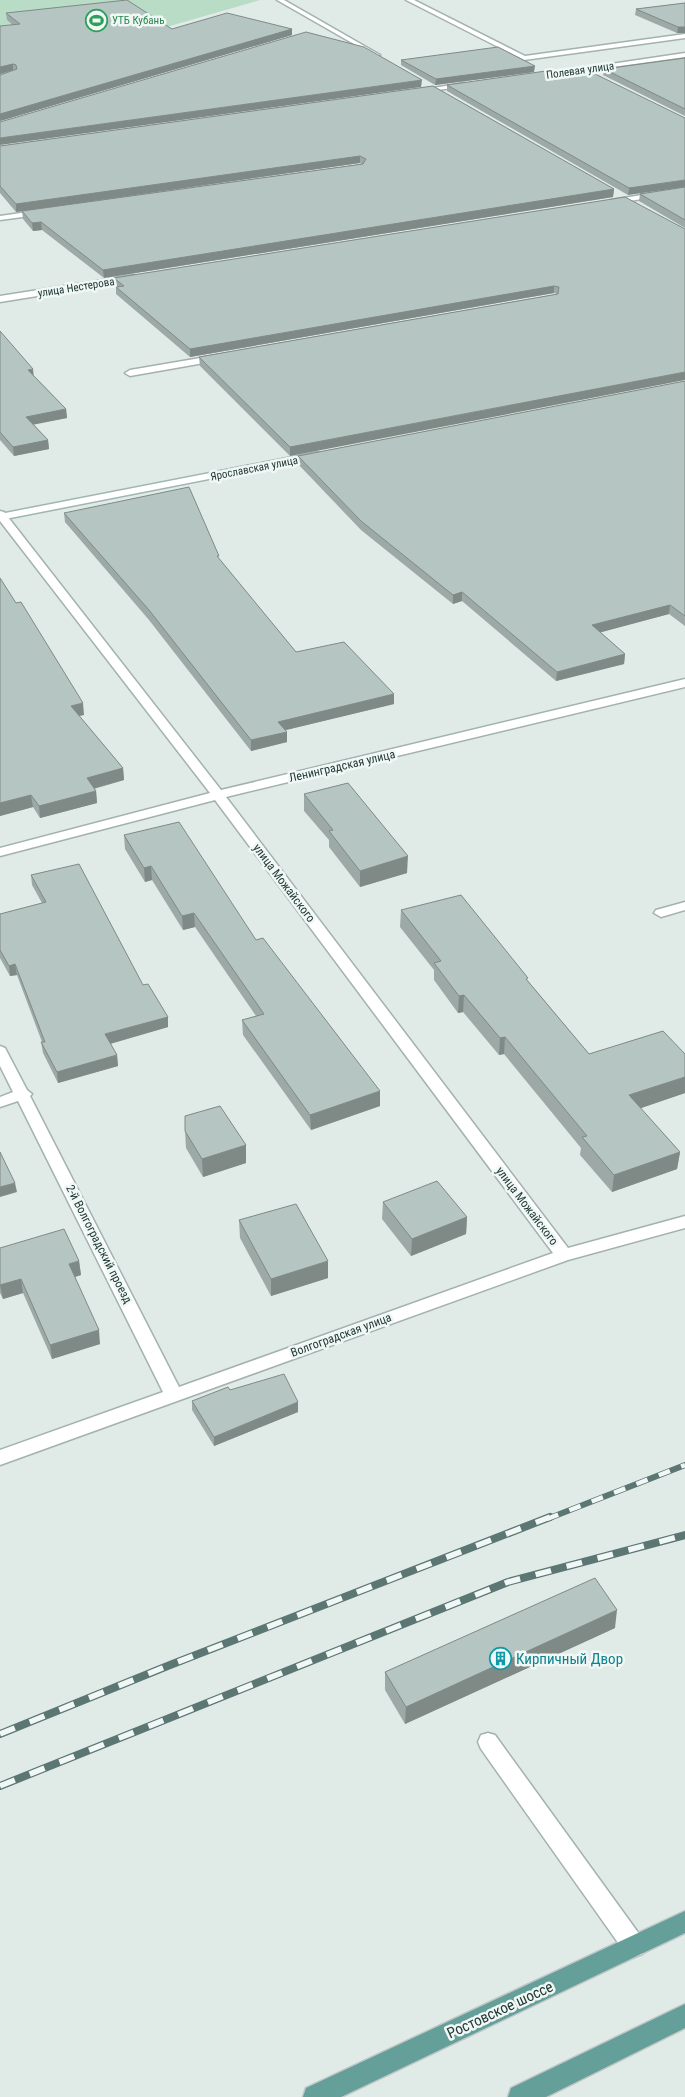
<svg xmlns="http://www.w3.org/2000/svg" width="685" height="2097" font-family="'Roboto Condensed',sans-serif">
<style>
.green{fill:#b9dcc7}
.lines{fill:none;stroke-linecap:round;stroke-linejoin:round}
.lane-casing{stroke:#a3b2af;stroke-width:3}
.street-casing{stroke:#a3b2af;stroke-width:3}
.secondary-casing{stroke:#9fb6b1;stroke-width:3}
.primary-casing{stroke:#c1c8c7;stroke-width:3}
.lane{fill:#fff;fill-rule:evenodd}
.street{fill:#fff;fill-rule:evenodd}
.secondary{fill:#fff;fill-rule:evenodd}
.primary{fill:#659f99;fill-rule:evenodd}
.rail-far1-casing{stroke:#5b7673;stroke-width:6}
.rail-casing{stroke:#5b7673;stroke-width:8}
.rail-far1{stroke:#f0f7f5;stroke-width:4.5;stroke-dasharray:12;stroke-linecap:butt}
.rail{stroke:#f0f7f5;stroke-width:5.5;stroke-dasharray:16;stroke-linecap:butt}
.wall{fill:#9ca9a6}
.shaded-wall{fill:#7f8a87}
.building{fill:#b5c5c1;stroke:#7f8a87}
.labels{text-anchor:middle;stroke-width:5;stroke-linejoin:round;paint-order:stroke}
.far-leisure-label{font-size:11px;fill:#27864d;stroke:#f0f7f5;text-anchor:start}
.far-street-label{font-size:11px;fill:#213a37;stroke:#f0f7f5}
.street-label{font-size:12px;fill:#213a37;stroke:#f0f7f5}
.near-culture-label{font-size:15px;fill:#0d838f;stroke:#f0f7f5;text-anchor:start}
.near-street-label{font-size:15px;fill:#213a37;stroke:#f0f7f5}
</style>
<rect width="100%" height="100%" fill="#e0ebe7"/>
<polygon class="green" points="0,0 260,0 0,75"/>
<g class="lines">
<defs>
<g id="lane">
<polygon points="406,0 414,0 525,56 685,34 685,38 524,60"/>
<polygon points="488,1733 495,1735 642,1938 645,1946 642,1954 634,1957 626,1954 481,1749 478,1742 481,1735"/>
</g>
<g id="street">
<polygon points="277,0 284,0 380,55 375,56"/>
<polygon points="685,53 685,57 533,78 530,76"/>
<polygon points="465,83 468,85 467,86 416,93 413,91"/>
<polygon points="685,188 685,192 611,204 607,202 611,200"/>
<polygon points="42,210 45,210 45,214 0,220 0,216"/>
<polygon points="134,275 137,276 137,280 0,302 0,296"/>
<polygon points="218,355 221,356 221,360 130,376 125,373 130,370"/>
<polygon points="0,511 4,512 221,790 685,679 685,687 226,797 568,1248 685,1216 685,1228 568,1260 0,1465 0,1450 163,1392 18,1101 0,1107 0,1097 13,1092 0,1066 0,1046 5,1048 27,1090 32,1094 30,1096 179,1387 553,1253 215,800 0,856 0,848 210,793 0,521"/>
<polygon points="685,902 685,910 661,917 654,913 656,910"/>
</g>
<polygon id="secondary" points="318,452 323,455 321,457 0,520 0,514"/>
<g id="primary">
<polygon points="685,1911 685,1933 341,2097 303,2097 306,2088"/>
<polygon points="685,2004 685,2028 546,2097 508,2097 511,2088"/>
</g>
</defs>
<use href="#lane" class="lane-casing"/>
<use href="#street" class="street-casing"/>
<use href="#secondary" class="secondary-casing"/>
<use href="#primary" class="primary-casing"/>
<use href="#lane" class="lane"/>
<use href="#street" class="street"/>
<use href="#secondary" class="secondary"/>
<use href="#primary" class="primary"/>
<defs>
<polyline id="rail-far1" points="547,1519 685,1465"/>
<g id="rail">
<polyline points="0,1734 170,1665 550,1517"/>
<polyline points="0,1786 508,1582 685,1535"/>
</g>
</defs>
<use href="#rail-far1" class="rail-far1-casing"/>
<use href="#rail" class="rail-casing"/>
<use href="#rail-far1" class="rail-far1"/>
<use href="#rail" class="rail"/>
</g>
<g class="wall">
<polygon points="685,3 685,33 677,33 635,15 636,9"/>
<polygon points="6,13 172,29 292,29 292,35 0,121 0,75 13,70 0,74 13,25 7,20"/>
<polygon points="685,58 685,116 603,75 604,69"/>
<polygon points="401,60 534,72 435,85 401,65"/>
<polygon points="556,76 685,118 628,195 447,91 447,85"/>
<polygon points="433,86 614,189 613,197 104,278 42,230 33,231 23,219 22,211 361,164 360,163 16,212 0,193 0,146"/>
<polygon points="685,187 685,228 639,201 640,194"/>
<polygon points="685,229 290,456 200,366 199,357 557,294 554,293 190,357 116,294 116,287 114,286 114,278"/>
<polygon points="0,331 34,376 66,409 67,418 33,424 48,440 49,449 14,456 0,440"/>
<polygon points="685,381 685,626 669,614 600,632 625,654 624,664 556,681 462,601 453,604 361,530 298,464 298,456"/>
<polygon points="64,513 219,559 296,652 394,694 394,704 285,730 287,732 287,742 251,751 149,620 65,522"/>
<polygon points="0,578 84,715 79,716 123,768 124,780 94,789 96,791 97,803 40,818 33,807 0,816"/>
<polygon points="304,794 407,873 360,887 329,847 329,840 304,811"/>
<polygon points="124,835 256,940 380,1106 311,1130 243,1035 242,1020 256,1016 195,927 183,930 152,880 145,882 125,849"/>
<polygon points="31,875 143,985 168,1017 168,1027 110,1044 117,1055 118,1066 58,1083 43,1053 41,1042 42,1042 17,975 10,976 0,958 0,914 42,903 32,885"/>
<polygon points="401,910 528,981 589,1054 685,1054 685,1093 640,1108 680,1152 677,1169 612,1192 580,1155 581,1148 504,1054 499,1055 463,1012 458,1013 434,980 434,970 400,927"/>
<polygon points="185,1131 246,1145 246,1163 203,1177 186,1148"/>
<polygon points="383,1202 467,1217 466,1234 411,1256 382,1219"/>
<polygon points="239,1220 328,1278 271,1296 240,1238"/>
<polygon points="0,1248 79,1261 81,1275 75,1277 100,1344 52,1359 23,1293 3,1299 0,1293"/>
<polygon points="230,1390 298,1402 298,1412 214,1446 192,1410 192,1401"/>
<polygon points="615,1628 405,1724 385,1690 385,1672"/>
</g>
<g class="shaded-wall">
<polygon points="678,27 685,27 685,33 677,33"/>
<polygon points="292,29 292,35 0,121 0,114"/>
<polygon points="13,64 13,70 0,74 0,67"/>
<polygon points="535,66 534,72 435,85 436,79"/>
<polygon points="422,80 421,87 0,145 0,138"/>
<polygon points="360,156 360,163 16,212 16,204"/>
<polygon points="685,180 685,187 628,195 629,188"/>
<polygon points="614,189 613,197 104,278 103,270"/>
<polygon points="41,222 42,230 33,231 32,223"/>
<polygon points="554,286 554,293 190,357 190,349"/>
<polygon points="33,369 34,378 28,370"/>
<polygon points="685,372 685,380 290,456 290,447"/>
<polygon points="66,409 67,418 27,426 26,417"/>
<polygon points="48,440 49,449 14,456 13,447"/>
<polygon points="462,592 462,601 453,604 453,595"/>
<polygon points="670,605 669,614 591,635 592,625"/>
<polygon points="625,654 624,664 556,681 557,672"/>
<polygon points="394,694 394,704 278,732 278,722"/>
<polygon points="83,703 84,715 72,717 71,706"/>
<polygon points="287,732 287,742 251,751 251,740"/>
<polygon points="123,768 124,780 88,790 87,778"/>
<polygon points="96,791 97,803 40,818 39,806"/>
<polygon points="31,795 33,807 0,816 0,803"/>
<polygon points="408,856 407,873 360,887 360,871"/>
<polygon points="151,866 152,880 145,882 144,868"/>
<polygon points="194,913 195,927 183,930 182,916"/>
<polygon points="15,964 17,975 10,976 9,966"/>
<polygon points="464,995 463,1012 458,1013 459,996"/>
<polygon points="168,1017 168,1027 106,1045 105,1034"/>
<polygon points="505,1037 504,1054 499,1055 500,1038"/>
<polygon points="117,1055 118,1066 58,1083 57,1072"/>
<polygon points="685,1077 685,1093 627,1113 629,1095"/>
<polygon points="380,1091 380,1106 311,1130 310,1115"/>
<polygon points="246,1145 246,1163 203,1177 202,1159"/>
<polygon points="680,1152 677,1169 612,1192 614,1175"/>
<polygon points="15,1183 17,1192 0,1197 0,1187"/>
<polygon points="467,1217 466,1234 411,1256 412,1239"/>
<polygon points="79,1261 81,1275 71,1278 69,1264"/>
<polygon points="328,1261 328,1278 271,1296 271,1279"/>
<polygon points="21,1279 23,1293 3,1299 0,1285"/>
<polygon points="99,1330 100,1344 52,1359 50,1345"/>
<polygon points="298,1402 298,1412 214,1446 214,1437"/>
<polygon points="617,1610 615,1628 405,1724 406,1707"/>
</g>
<g class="building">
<polygon points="127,0 172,29 227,13 292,29 0,114 0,75 17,69 16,65 13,64 0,67 0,26 20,24 6,13"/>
<polygon points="685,3 685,27 678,27 636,9"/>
<polygon points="306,32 364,47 422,80 0,138 0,122"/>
<polygon points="498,47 535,66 436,79 401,60"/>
<polygon points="685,58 685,109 604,69"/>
<polygon points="546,71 556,76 589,71 685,118 685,180 629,188 447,85"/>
<polygon points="433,86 614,189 103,270 41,222 32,223 22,211 363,164 366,159 360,156 16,204 0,186 0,146"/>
<polygon points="685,187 685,220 640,194"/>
<polygon points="625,197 685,229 685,372 290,447 199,357 558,294 559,287 554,286 190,349 116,287 124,286 114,278"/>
<polygon points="0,331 33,369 28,370 66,409 26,417 48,440 13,447 0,432"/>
<polygon points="685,381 685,616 670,605 592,625 625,654 557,672 462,592 453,595 361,521 298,456"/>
<polygon points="189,487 219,556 217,556 296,652 344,642 394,694 278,722 287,732 251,740 149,610 64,513"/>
<polygon points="0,578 16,603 21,602 83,703 71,706 123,768 87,778 96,791 39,806 31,795 0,803"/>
<polygon points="348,783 408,856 360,871 329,831 333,830 304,794"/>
<polygon points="179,822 256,940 263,938 380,1091 310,1115 242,1020 264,1014 194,913 182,916 151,866 144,868 124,835"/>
<polygon points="79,864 143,985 148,984 168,1017 105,1034 117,1055 57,1072 41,1042 45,1042 15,964 9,966 0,950 0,914 46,902 31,875"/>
<polygon points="461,895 528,978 526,979 589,1054 663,1031 685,1054 685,1077 629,1095 680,1152 614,1175 582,1137 587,1136 505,1037 500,1038 464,995 459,996 434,963 441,961 401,910"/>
<polygon points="220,1106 246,1145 202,1159 185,1131 185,1116"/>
<polygon points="0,1152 15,1183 0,1187"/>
<polygon points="437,1181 467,1217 412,1239 383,1202"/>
<polygon points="296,1204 328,1261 271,1279 239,1220"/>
<polygon points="64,1229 79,1261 69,1264 99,1330 50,1345 21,1279 0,1285 0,1248"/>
<polygon points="284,1374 298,1402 214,1437 192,1401 228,1387 230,1390"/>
<polygon points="595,1578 617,1610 406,1707 385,1672"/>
</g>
<defs>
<symbol id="stadium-ring" viewBox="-11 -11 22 22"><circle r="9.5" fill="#f0f7f5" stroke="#2e9e5b" stroke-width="1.5"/><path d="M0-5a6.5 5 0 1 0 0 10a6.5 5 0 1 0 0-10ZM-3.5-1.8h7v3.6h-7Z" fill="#2e9e5b"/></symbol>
<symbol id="building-ring" viewBox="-11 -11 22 22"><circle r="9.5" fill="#f0f7f5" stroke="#0f9aa8" stroke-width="1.5"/><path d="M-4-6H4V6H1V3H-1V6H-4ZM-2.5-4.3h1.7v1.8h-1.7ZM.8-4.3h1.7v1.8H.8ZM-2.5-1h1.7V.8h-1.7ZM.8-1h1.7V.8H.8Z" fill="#0f9aa8"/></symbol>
</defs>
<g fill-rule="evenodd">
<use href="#stadium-ring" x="84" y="8" width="25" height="25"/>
<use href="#building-ring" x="488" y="1646" width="25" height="25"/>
</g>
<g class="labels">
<g class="far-leisure-label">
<text x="112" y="24">УТБ Кубань</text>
</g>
<g class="far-street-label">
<text transform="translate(580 70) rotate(-8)" y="4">Полевая улица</text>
<text transform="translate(76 287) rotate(-9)" y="4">улица Нестерова</text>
<text transform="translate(254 468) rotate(-11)" y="4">Ярославская улица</text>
</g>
<g class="street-label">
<text transform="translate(342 766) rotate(-13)" y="4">Ленинградская улица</text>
<text transform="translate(284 883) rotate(53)" y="4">улица Можайского</text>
<text transform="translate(527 1206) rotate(53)" y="4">улица Можайского</text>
<text transform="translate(99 1244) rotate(63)" y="4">2-й Волгоградский проезд</text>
<text transform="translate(341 1335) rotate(-20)" y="4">Волгоградская улица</text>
</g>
<g class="near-culture-label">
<text x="516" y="1664">Кирпичный Двор</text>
</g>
<g class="near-street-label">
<text transform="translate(500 2010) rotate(-25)" y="5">Ростовское шоссе</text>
</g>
</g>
</svg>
